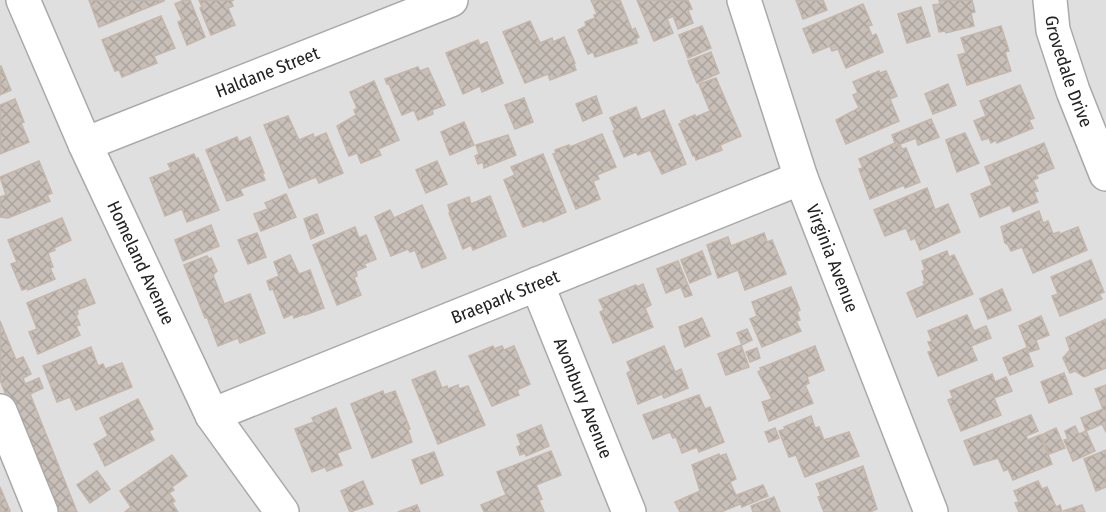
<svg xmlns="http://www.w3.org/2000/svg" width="1106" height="512" font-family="'Fira Sans Condensed',sans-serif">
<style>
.residential{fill:#e0dfdf}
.building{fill:url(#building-cross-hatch);stroke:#c4b6ab;stroke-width:1.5}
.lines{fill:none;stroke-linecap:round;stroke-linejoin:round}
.minor-casing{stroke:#a9a9a9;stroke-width:36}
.minor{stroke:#fff;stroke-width:33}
.labels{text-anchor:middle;stroke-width:6;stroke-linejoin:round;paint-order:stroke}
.street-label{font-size:18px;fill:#222;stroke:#fff}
</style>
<defs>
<pattern id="building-cross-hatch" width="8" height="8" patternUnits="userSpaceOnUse" patternTransform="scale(1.5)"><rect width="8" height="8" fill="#c7bfb8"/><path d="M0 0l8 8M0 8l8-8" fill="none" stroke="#aba49e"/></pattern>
</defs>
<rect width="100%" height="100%" fill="#f2efe9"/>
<rect class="residential" x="0" y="0" width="1106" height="512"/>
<g class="building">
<polygon points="89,0 164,0 164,1 99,27"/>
<polygon points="184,0 190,0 205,37 187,45 178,22 182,20 175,4"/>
<polygon points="199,0 234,0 231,1 233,6 228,8 235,25 211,35 200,8 202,7"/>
<polygon points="591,0 620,0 632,30 635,28 639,37 636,39 637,43 595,57 593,52 588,54 578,30 586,26 585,22 595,18 594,15 597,14"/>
<polygon points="637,0 688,0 692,9 688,10 693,23 678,29 673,16 667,19 673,33 654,41"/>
<polygon points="796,0 823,0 827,10 803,19"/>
<polygon points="939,0 972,0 975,12 971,13 974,26 946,33 945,31 939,32 933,5 940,4"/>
<polygon points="863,4 872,25 868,26 872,36 876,34 883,52 846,68 838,49 832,51 830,46 813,53 803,29"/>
<polygon points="921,7 930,36 907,43 898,14"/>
<polygon points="161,16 175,48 154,56 157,63 122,77 119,70 115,71 102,40"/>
<polygon points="530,21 540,43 552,38 553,42 564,37 575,63 574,64 576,70 550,80 548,74 525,83 503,32"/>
<polygon points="702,26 711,48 688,58 679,35"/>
<polygon points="1001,26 1009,51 1005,52 1011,71 967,85 958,55 966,53 961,38"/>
<polygon points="478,40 480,45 487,42 503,83 482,92 480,86 463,94 446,53"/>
<polygon points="711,52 719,73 697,83 688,61"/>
<polygon points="1,66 11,90 0,95 0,67"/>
<polygon points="418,67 420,71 428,68 445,105 432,110 433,114 418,120 414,110 402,115 389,84 387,84 385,79"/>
<polygon points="879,71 880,73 886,71 897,96 890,99 899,121 846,144 836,120 859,108 853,95 858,93 853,82"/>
<polygon points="716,78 741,136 720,145 722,150 696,160 695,156 693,156 679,124 682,123 681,121 695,115 696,117 710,111 699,84"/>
<polygon points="374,81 399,140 378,149 381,155 361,163 357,153 349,156 337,126 356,115 354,110 357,108 350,92"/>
<polygon points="948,84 956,105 933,114 925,94"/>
<polygon points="1020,85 1034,118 1029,120 1033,128 997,143 996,140 991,143 989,138 982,140 974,121 986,116 980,101"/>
<polygon points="596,96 602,113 583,121 576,104"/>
<polygon points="524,98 533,122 515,129 505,105"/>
<polygon points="15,99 24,122 21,123 29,142 0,154 0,105"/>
<polygon points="636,107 641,120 664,110 686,164 662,174 650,150 638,155 636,152 624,157 613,131 615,130 610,118"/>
<polygon points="288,116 299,140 313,134 314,138 326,133 343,173 319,183 316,177 289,188 264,125"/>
<polygon points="931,119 939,137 918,145 916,138 898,145 897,142 895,143 892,135"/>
<polygon points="464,122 474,145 450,155 441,132"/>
<polygon points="965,133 979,163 957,172 946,140"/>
<polygon points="602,134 616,167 597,175 599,179 593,181 600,199 576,209 553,154 556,153 555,150 569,145 570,147"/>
<polygon points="508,135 516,155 484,168 483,162 478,164 475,156 479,154 476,145"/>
<polygon points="237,137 239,142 250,137 264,173 262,173 265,180 240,189 243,195 227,201 206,150"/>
<polygon points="895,143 897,146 900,145 902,149 906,148 920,182 905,188 904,185 870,199 859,169 863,168 859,159"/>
<polygon points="1044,143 1054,168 1036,175 1038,178 1033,180 1038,191 1034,192 1038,202 1013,212 1010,205 980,217 971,194 992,185 985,167"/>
<polygon points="194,154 196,159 198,158 219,210 187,222 182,209 165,216 150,178 171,170 168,164"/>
<polygon points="543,154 566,212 543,222 542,220 523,227 504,180 515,175 511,167"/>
<polygon points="39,161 52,193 47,195 50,201 8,218 0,217 0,197 6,195 0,177"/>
<polygon points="437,161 447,184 426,193 416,170"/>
<polygon points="927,188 935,210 948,204 960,232 920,250 915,238 911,240 906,228 885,236 874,210"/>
<polygon points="286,194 296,217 261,231 254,214 268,209 265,203"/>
<polygon points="490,196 506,236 473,250 471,245 463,249 449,213 450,212 448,205 469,197 471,204"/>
<polygon points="422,205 446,258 422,268 415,250 410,252 408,249 391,256 375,217 390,210 394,218"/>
<polygon points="1039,211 1043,223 1048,221 1053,234 1059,232 1060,234 1078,227 1087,250 1033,273 1022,247 1011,251 1008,245 1005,243 1001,227"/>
<polygon points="317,214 324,233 311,239 304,219"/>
<polygon points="62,218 71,240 54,248 55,250 48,253 53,267 50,268 55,279 28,290 28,288 22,290 11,264 17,262 8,240"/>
<polygon points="211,225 219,246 183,261 175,240"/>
<polygon points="355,227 359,238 366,235 376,259 364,264 366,267 356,271 357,276 354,277 361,295 337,305 313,245"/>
<polygon points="257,233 266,257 248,264 238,240"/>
<polygon points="764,233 767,242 772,240 786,274 745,290 738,270 718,278 707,245 728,237 731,246"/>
<polygon points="702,251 711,274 690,283 681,260"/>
<polygon points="947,251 949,257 954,255 973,294 917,317 907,293 925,285 923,282 925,281 922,271 925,270 922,261"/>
<polygon points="290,255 299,274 310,270 324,308 305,315 305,314 294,318 293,314 284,318 273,289 270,290 267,281 279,276 274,262"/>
<polygon points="207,256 209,259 211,258 217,271 213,275 224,304 250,294 265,333 240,343 238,338 218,346 207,317 205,318 184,265"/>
<polygon points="1091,260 1104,292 1099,294 1102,299 1060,316 1052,296 1058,294 1051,277"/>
<polygon points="678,261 692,295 685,297 681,287 666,293 657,269"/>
<polygon points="85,279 95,303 77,310 78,314 76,315 80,325 76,326 80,335 38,354 29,332 37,329 27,303"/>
<polygon points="643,284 651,305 645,308 653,327 613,343 600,312 604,310 599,300 636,285 637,287"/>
<polygon points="791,287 800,310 797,312 800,320 796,321 801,331 762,347 750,319 757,316 752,302"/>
<polygon points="1002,289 1011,310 988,319 980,299"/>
<polygon points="967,315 974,331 986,326 991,338 971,346 977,360 938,376 928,352 932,351 928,342 932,341 928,331"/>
<polygon points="1041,316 1049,335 1036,340 1039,349 1029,352 1019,326"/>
<polygon points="702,318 710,336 685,347 679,327"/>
<polygon points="1106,319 1106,368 1084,377 1075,371 1070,373 1063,358 1070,350 1066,338"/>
<polygon points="0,321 16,360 23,357 31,374 23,378 25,384 39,378 43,388 30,394 77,512 53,512 0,380"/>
<polygon points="747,329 752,340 742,345 737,333"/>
<polygon points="741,345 749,367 726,375 718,354"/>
<polygon points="493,346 494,349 502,346 504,350 514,346 530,384 517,390 519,395 492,406 469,356"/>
<polygon points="664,346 675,372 681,369 688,388 664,398 662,394 638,404 630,381 627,373 631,371 627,362"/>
<polygon points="815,346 824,370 807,377 809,383 805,385 813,403 769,421 762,402 772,399 758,372 761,370 760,368"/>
<polygon points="91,347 98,366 103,364 105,369 122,363 132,387 76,410 70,397 57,402 43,366"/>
<polygon points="757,348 760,358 750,362 746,352"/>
<polygon points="1026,348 1033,366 1010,375 1003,358"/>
<polygon points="435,371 442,388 447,386 448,389 458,385 459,389 468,386 485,425 438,444 412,380"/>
<polygon points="1064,373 1072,394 1049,403 1041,382"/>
<polygon points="992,374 995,382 1006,377 1012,391 994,398 1001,415 961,431 948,400 953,398 950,391"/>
<polygon points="1106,385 1106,432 1102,424 1086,431 1081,418 1103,409 1095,389"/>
<polygon points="383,391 384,395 395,391 410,429 408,430 412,442 372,458 351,404"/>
<polygon points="699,395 705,409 710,407 724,442 699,452 697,447 682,453 676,437 673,438 670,432 653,439 643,415"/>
<polygon points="138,399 153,429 149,431 154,440 105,466 94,444 108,436 100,418"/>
<polygon points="336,408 351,448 337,453 342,465 327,471 325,467 312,472 295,429 314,422 312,418"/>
<polygon points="1031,415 1038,431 1026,436 1028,440 1040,435 1052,464 1013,480 1008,469 1004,471 998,458 974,465 964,441"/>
<polygon points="811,416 815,428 819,427 824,440 849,432 859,456 805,477 796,455 789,457 779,431 785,429 784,427"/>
<polygon points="541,425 549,446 526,456 525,453 520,455 517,447 521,445 517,435"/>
<polygon points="1075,426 1079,434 1086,431 1095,451 1073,461 1064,440 1068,439 1065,431"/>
<polygon points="775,428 779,438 769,442 765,432"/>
<polygon points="1056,428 1065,448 1049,454 1041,435"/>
<polygon points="1106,450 1106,487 1096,491 1084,459"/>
<polygon points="551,451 561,475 536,485 542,499 539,500 544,512 484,512 481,505 506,495 497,472"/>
<polygon points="434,452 443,475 421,484 412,460"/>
<polygon points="719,454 720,456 726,454 736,479 730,482 740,504 721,512 680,512 675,502 700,491 692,465"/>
<polygon points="172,455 187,476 172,487 174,490 169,493 175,501 172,503 178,512 125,512 131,507 120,491"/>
<polygon points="863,466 877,509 870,512 824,512 818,497 821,496 816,484"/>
<polygon points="97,471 110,489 90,503 77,485"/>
<polygon points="363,481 373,504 350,512 341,491"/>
<polygon points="1038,481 1042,489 1047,487 1056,507 1060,505 1062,512 1019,512 1015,503 1019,502 1014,491"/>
<polygon points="763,485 768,496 742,507 737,495"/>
<polygon points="0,487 10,511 8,512 0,512"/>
<polygon points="774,497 780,512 753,512 751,506"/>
<polygon points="417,505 420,512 398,512"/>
<polygon points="1082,505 1085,512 1063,511"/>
</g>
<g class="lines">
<defs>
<g id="minor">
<path id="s1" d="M23,0L85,144L212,415L282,512"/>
<path id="s2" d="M744,0L801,178L931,512"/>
<path id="s3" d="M1050,0L1053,30L1073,91L1106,174"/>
<path id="s4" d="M85,144L451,0"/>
<path id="s5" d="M537,284L629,512"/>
<polyline points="0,411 41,512"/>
<path id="s6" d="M212,415L801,178"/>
</g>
</defs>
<use href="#minor" class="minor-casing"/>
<use href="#minor" class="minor"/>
</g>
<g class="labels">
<g class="street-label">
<text dy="6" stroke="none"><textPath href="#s3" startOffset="74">Grovedale Drive</textPath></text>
<text dy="6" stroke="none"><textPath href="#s4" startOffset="196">Haldane Street</textPath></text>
<text dy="6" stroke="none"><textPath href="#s2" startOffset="273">Virginia Avenue</textPath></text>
<text dy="6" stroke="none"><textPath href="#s1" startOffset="288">Homeland Avenue</textPath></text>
<text dy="6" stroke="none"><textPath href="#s6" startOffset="316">Braepark Street</textPath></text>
<text dy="6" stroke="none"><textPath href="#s5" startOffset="123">Avonbury Avenue</textPath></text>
</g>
</g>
</svg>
